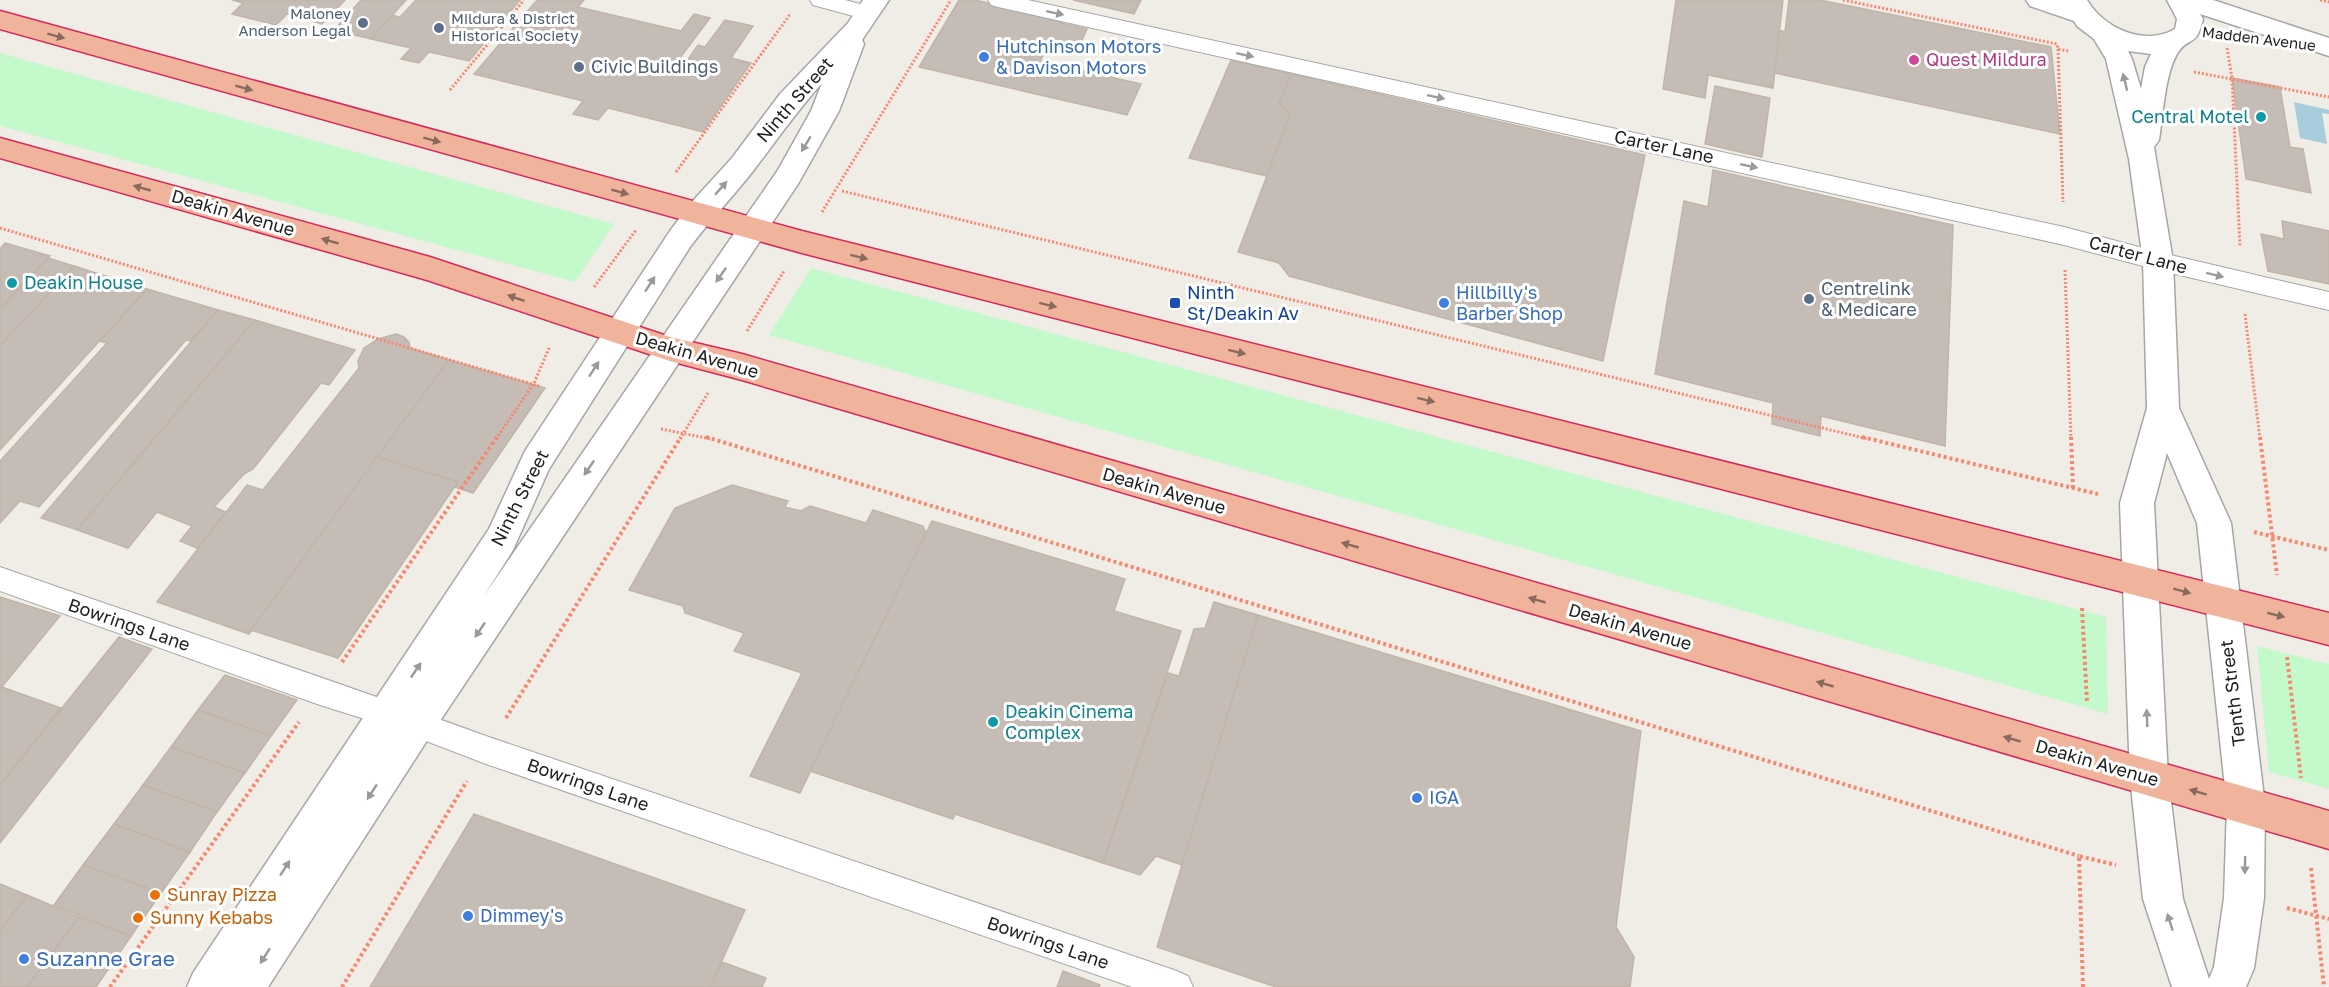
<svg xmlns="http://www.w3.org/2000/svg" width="2329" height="987" font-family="'Golos Text',sans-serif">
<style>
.park{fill:#c4f9cc}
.water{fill:#a7cddc}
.building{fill:#c4bcb5;stroke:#c1b5a8;stroke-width:1.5}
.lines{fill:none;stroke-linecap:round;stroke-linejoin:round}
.service-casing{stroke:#a6a6a6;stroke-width:2}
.minor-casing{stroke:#a6a6a6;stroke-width:3}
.tertiary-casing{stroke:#a6a6a6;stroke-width:3}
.trunk-casing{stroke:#d82858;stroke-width:3}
.path-far1{stroke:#f7876f;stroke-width:3;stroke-dasharray:2 2;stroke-linecap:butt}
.path{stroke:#f7876f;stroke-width:4;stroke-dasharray:3 3;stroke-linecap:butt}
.service{fill:#fff;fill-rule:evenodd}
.minor{fill:#fff;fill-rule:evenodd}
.tertiary{fill:#fff;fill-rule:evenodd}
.trunk{fill:#f0b49c;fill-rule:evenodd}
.oneway{fill:#9a9a9a}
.oneway2{fill:#886a5e}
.service-dot{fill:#5c6f8a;stroke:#fff;stroke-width:2}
.shop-dot{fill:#3f7fe0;stroke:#fff;stroke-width:2}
.hotel-dot{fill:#d1479c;stroke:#fff;stroke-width:2}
.culture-dot{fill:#0f9aa8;stroke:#fff;stroke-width:2}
.transit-dot{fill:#1a4fb4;stroke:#fff;stroke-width:2}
.food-dot{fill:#e8710a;stroke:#fff;stroke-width:2}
.labels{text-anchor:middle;stroke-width:6;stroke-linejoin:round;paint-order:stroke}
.far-service-label{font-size:15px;fill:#4e5e75;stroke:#fff;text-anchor:end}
.far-street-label{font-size:15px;fill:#1f1f1f;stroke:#fff}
.shop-label{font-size:18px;fill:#366cbe;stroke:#fff;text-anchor:start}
.hotel-label{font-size:18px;fill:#b23c85;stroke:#fff;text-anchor:start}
.service-label{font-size:18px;fill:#4e5e75;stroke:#fff;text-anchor:start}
.street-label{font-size:18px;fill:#1f1f1f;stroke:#fff}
.culture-label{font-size:18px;fill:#0d838f;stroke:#fff;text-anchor:start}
.transit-label{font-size:18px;fill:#164399;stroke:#fff;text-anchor:start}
.food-label{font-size:18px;fill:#c56008;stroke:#fff;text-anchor:start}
.near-shop-label{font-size:21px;fill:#366cbe;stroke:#fff;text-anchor:start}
</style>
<rect width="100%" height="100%" fill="#f0ede6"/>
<g class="park">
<polygon points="0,53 614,224 575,282 0,126"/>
<polygon points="811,268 2106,617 2108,714 769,335"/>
<polygon points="2257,646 2329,664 2329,789 2269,772"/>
</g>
<polygon class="water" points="2294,102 2329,110 2329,114 2322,113 2327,144 2300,138"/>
<g class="building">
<polygon points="232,0 345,0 322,24 287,14 276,25 232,14 243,3"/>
<polygon points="361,0 406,0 371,39 334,30"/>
<polygon points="416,0 520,0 469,61 429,52 419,63 401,59 411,48 371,39 392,15 400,17"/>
<polygon points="537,0 584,0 578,7 681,31 694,14 710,18 674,66 682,68 698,45 705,47 725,20 753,26 731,58 751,63 703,132 608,108 598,120 573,114 583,101 474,74"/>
<polygon points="959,0 975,0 1064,20 1061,23 1087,29 1078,49 1045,52 1040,61 1141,84 1127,115 919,67"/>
<polygon points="1073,0 1141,0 1134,14"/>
<polygon points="1676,0 1783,0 1773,88 1708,75 1705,98 1663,89"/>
<polygon points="1789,0 1820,0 2051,47 2060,134 1775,73 1779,30 1785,32"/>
<polygon points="1231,60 1291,74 1279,103 1290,115 1267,176 1189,158"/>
<polygon points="1291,74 1645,155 1603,361 1289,276 1279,263 1238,252 1290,115 1279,103"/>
<polygon points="2232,78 2280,87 2290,147 2303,149 2311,193 2246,179"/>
<polygon points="1715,86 1770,98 1762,157 1705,144"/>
<polygon points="1713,170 1953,225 1945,446 1821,416 1820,436 1772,424 1773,403 1655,374 1684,201 1708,207"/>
<polygon points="2282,221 2329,231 2329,284 2268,271 2261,234 2284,239"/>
<polygon points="5,243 50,256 0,309 0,249"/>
<polygon points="48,258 74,266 0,346 0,309"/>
<polygon points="74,266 147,289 0,450 0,346"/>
<polygon points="147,289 218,310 191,341 186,340 39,507 20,501 0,523 0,461 107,343 100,341"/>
<polygon points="218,310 255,320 77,530 41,518"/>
<polygon points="255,320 355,350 329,385 321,383 253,469 244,474 214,507 226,512 197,548 180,541 192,526 157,512 128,548 77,530"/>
<polygon points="396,334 404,337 409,342 410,348 449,360 249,634 157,602 247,485 263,490 359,368 358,361 364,348 378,339"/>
<polygon points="449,360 545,388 473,493 455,487 458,482 377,457"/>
<polygon points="377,457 458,482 338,658 251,630"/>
<polygon points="732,485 788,501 785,507 801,511 810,506 866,523 873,510 923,526 926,533 800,793 750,776 802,673 734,651 744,633 685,613 683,606 629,590 675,508"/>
<polygon points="932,521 1125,579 1114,611 1181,631 1103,863 955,814 953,819 810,771"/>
<polygon points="0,597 60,616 0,689"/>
<polygon points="1214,602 1258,615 1182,865 1156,856 1140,875 1103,863 1168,673 1179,676 1194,629 1205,628"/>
<polygon points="1258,615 1641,731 1616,927 1634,957 1630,987 1276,987 1157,947"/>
<polygon points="119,637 152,649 0,843 0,785"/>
<polygon points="225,675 297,700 271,736 198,710"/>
<polygon points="2,687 61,708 0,785 0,689"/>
<polygon points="198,710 271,736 245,773 171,747"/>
<polygon points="171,747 245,773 217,812 143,785"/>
<polygon points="143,785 217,812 190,852 114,824"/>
<polygon points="474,814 745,910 710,987 370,987"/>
<polygon points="114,824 190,852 161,893 83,865"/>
<polygon points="83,865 161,893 131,936 54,905"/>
<polygon points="0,884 27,895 0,931"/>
<polygon points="27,895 79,917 27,987 0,987 0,931"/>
<polygon points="79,917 131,936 96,987 27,987"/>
<polygon points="722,962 766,978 762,987 710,987"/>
<polygon points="1063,971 1100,985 1099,987 1057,987"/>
</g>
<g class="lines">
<defs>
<g id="service">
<polygon points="810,0 845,0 875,8 878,13 875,18 868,20 813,5"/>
<polygon points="988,0 1028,0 2064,227 2158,252 2329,292 2329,310 2158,270 2064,245 998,7 991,5"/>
<path d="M0,567C162,624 325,677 486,736L1177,971L1188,976L1193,987H1132L486,764L387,726L320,705L0,591Z"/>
</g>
<path id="minor" d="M2026,0H2087C2104,28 2144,47 2175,29L2177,19L2167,0H2213L2329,38V56L2200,14L2203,19C2196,48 2190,36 2179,51C2165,70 2163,116 2159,140L2154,147L2173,261L2179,408L2231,523L2265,806L2264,898L2254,968L2246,987H2172L2143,899L2130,777L2120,503L2147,408L2143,261L2129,159L2106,59L2094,39L2077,26L2074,21L2030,6ZM2128,51L2151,54L2145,67L2141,89L2132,59ZM2167,453L2197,523L2227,806L2224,898L2214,967L2209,979L2183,899L2168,777L2154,503Z"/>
<path id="tertiary" d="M863,0H889L862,40L864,44L839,111L798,184L430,736L268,987H187L193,973L489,529L525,451L670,231L690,204L732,158L780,94L848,23ZM822,83L811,111L778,170L483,597L513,550L549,469L690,247C710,220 733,197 753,171C776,141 797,111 822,83Z"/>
<g id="trunk">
<polygon points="0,11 802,231 2329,613 2329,645 802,253 0,29"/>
<polygon points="0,138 430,257 670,337 742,354 2329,811 2329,849 742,380 670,361 427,280 0,158"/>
</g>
</defs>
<use href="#service" class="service-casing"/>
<use href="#minor" class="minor-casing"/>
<use href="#tertiary" class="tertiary-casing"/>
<use href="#trunk" class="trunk-casing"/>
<g class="path-far1">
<polyline points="1843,0 2057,44 2058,49 2068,51"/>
<polyline points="2320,0 2329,2"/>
<polyline points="2227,48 2232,78 2240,247"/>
<polyline points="2058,49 2063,202"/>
<polyline points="2194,72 2329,97"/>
<polyline points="450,90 524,0"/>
<polyline points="676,172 791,13"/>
<polyline points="842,191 1868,439"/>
<polyline points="822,212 951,0"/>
<polyline points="0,228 539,386"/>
<polyline points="2065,270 2071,439"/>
<polyline points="594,287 636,230"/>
<polyline points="2245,314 2260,439"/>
<polyline points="747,331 784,271"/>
<polyline points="661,429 711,439"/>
<polyline points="496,439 534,383 550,346"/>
<polyline points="680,439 708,393"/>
</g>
<g class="path">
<polyline points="706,437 2079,856"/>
<polyline points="1862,437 2098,494"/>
<polyline points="2071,437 2073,488"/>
<polyline points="2260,437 2277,575"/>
<polyline points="2254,532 2329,550"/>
<polyline points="2082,608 2087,702"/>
<polyline points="2287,657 2301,778"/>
<polyline points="342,662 497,437"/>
<polyline points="506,718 681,437"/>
<polyline points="2311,868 2324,987"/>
<polyline points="2287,908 2329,919"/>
<polyline points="110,987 299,722"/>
<polyline points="342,987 467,781"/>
<polyline points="2083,987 2079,856 2116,865"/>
</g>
<use href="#service" class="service"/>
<use href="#minor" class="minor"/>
<use href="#tertiary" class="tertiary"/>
<use href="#trunk" class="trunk"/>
</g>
<defs><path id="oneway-solid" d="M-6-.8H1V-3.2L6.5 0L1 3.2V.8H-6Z" transform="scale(1.5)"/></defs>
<g class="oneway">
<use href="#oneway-solid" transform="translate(1055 13) rotate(12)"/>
<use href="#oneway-solid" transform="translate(1245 55) rotate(12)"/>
<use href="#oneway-solid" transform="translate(2125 82) rotate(-104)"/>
<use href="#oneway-solid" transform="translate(1436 97) rotate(12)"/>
<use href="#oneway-solid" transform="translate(806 144) rotate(121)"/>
<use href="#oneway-solid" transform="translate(1749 166) rotate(12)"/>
<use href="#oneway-solid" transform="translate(721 188) rotate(-48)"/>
<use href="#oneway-solid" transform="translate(721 275) rotate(125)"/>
<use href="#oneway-solid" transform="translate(2215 275) rotate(14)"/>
<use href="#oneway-solid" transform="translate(650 284) rotate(-57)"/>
<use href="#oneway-solid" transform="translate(594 369) rotate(-57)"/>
<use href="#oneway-solid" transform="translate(589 468) rotate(124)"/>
<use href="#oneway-solid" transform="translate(480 630) rotate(124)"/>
<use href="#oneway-solid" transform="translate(416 670) rotate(-56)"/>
<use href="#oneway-solid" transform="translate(2147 718) rotate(-92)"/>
<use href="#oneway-solid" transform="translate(372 792) rotate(123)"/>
<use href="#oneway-solid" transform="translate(2245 865) rotate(91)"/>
<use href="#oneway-solid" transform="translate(285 868) rotate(-57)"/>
<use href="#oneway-solid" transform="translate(2170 922) rotate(-108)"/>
<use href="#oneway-solid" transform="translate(265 956) rotate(123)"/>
</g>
<g class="oneway2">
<use href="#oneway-solid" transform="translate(56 36) rotate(15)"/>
<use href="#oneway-solid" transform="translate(244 88) rotate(15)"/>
<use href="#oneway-solid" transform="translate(432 140) rotate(15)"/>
<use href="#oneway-solid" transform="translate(142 188) rotate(-164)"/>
<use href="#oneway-solid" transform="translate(620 192) rotate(15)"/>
<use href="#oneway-solid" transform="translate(330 241) rotate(-164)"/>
<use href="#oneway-solid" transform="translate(859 257) rotate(14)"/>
<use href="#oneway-solid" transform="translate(516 298) rotate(-161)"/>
<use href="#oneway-solid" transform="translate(1048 305) rotate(14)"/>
<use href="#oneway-solid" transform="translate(1237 352) rotate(14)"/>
<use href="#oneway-solid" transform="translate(1426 400) rotate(14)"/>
<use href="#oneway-solid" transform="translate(1350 545) rotate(-164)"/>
<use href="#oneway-solid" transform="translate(2182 591) rotate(15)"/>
<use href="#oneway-solid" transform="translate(1537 600) rotate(-164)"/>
<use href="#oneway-solid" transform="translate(2276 615) rotate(14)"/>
<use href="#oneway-solid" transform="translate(1825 684) rotate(-164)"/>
<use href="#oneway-solid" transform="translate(2012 739) rotate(-164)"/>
<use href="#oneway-solid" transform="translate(2198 792) rotate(-163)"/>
</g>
<g class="service-dot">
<circle cx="363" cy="23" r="6"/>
<circle cx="439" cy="28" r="6"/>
<circle cx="579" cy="67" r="6"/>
<circle cx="1809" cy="299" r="6"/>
</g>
<g class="shop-dot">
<circle cx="984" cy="57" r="6"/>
<circle cx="1444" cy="303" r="6"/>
<circle cx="1417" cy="798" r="6"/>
<circle cx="468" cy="916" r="6"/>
<circle cx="24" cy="959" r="6"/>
</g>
<circle class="hotel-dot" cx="1914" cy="60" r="6"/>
<g class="culture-dot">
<circle cx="2261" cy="117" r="6"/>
<circle cx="12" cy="283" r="6"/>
<circle cx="993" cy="722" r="6"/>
</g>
<rect class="transit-dot" x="1169" y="297" width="12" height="12" rx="3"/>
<g class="food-dot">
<circle cx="155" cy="895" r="6"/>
<circle cx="138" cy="918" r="6"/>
</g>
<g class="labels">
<g class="far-service-label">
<text x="351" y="19">Maloney<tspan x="351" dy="17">Anderson Legal</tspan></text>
<text x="451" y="24" text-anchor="start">Mildura &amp; District<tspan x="451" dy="17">Historical Society</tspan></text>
</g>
<g class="far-street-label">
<text transform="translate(2259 39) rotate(7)" y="5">Madden Avenue</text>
</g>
<g class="shop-label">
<text x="996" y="53">Hutchinson Motors<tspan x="996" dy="21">&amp; Davison Motors</tspan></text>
<text x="1456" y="299">Hillbilly's<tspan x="1456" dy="21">Barber Shop</tspan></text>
<text x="1429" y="804">IGA</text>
<text x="480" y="922">Dimmey's</text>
</g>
<g class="hotel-label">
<text x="1926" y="66">Quest Mildura</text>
</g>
<g class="service-label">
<text x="591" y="73">Civic Buildings</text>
<text x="1821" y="295">Centrelink<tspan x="1821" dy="21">&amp; Medicare</tspan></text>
</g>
<g class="street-label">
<text transform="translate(795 100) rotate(-49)" y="6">Ninth Street</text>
<text transform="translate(1664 147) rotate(12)" y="6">Carter Lane</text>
<text transform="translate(233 213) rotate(16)" y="6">Deakin Avenue</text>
<text transform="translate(2138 255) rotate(15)" y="6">Carter Lane</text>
<text transform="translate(697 355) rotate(16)" y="6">Deakin Avenue</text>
<text transform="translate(1164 491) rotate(16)" y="6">Deakin Avenue</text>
<text transform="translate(520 498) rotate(-63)" y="6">Ninth Street</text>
<text transform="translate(129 625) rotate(19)" y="6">Bowrings Lane</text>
<text transform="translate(1630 627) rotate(16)" y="6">Deakin Avenue</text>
<text transform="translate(2233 693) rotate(-97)" y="6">Tenth Street</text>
<text transform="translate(2097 763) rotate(16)" y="6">Deakin Avenue</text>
<text transform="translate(588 785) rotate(19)" y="6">Bowrings Lane</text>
<text transform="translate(1048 943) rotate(19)" y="6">Bowrings Lane</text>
</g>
<g class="culture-label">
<text x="2249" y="123" text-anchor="end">Central Motel</text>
<text x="24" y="289">Deakin House</text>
<text x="1005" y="718">Deakin Cinema<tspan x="1005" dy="21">Complex</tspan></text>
</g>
<g class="transit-label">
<text x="1187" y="299">Ninth<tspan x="1187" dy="21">St/Deakin Av</tspan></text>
</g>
<g class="food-label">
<text x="167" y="901">Sunray Pizza</text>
<text x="150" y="924">Sunny Kebabs</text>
</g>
<g class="near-shop-label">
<text x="36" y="966">Suzanne Grae</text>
</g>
</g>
</svg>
